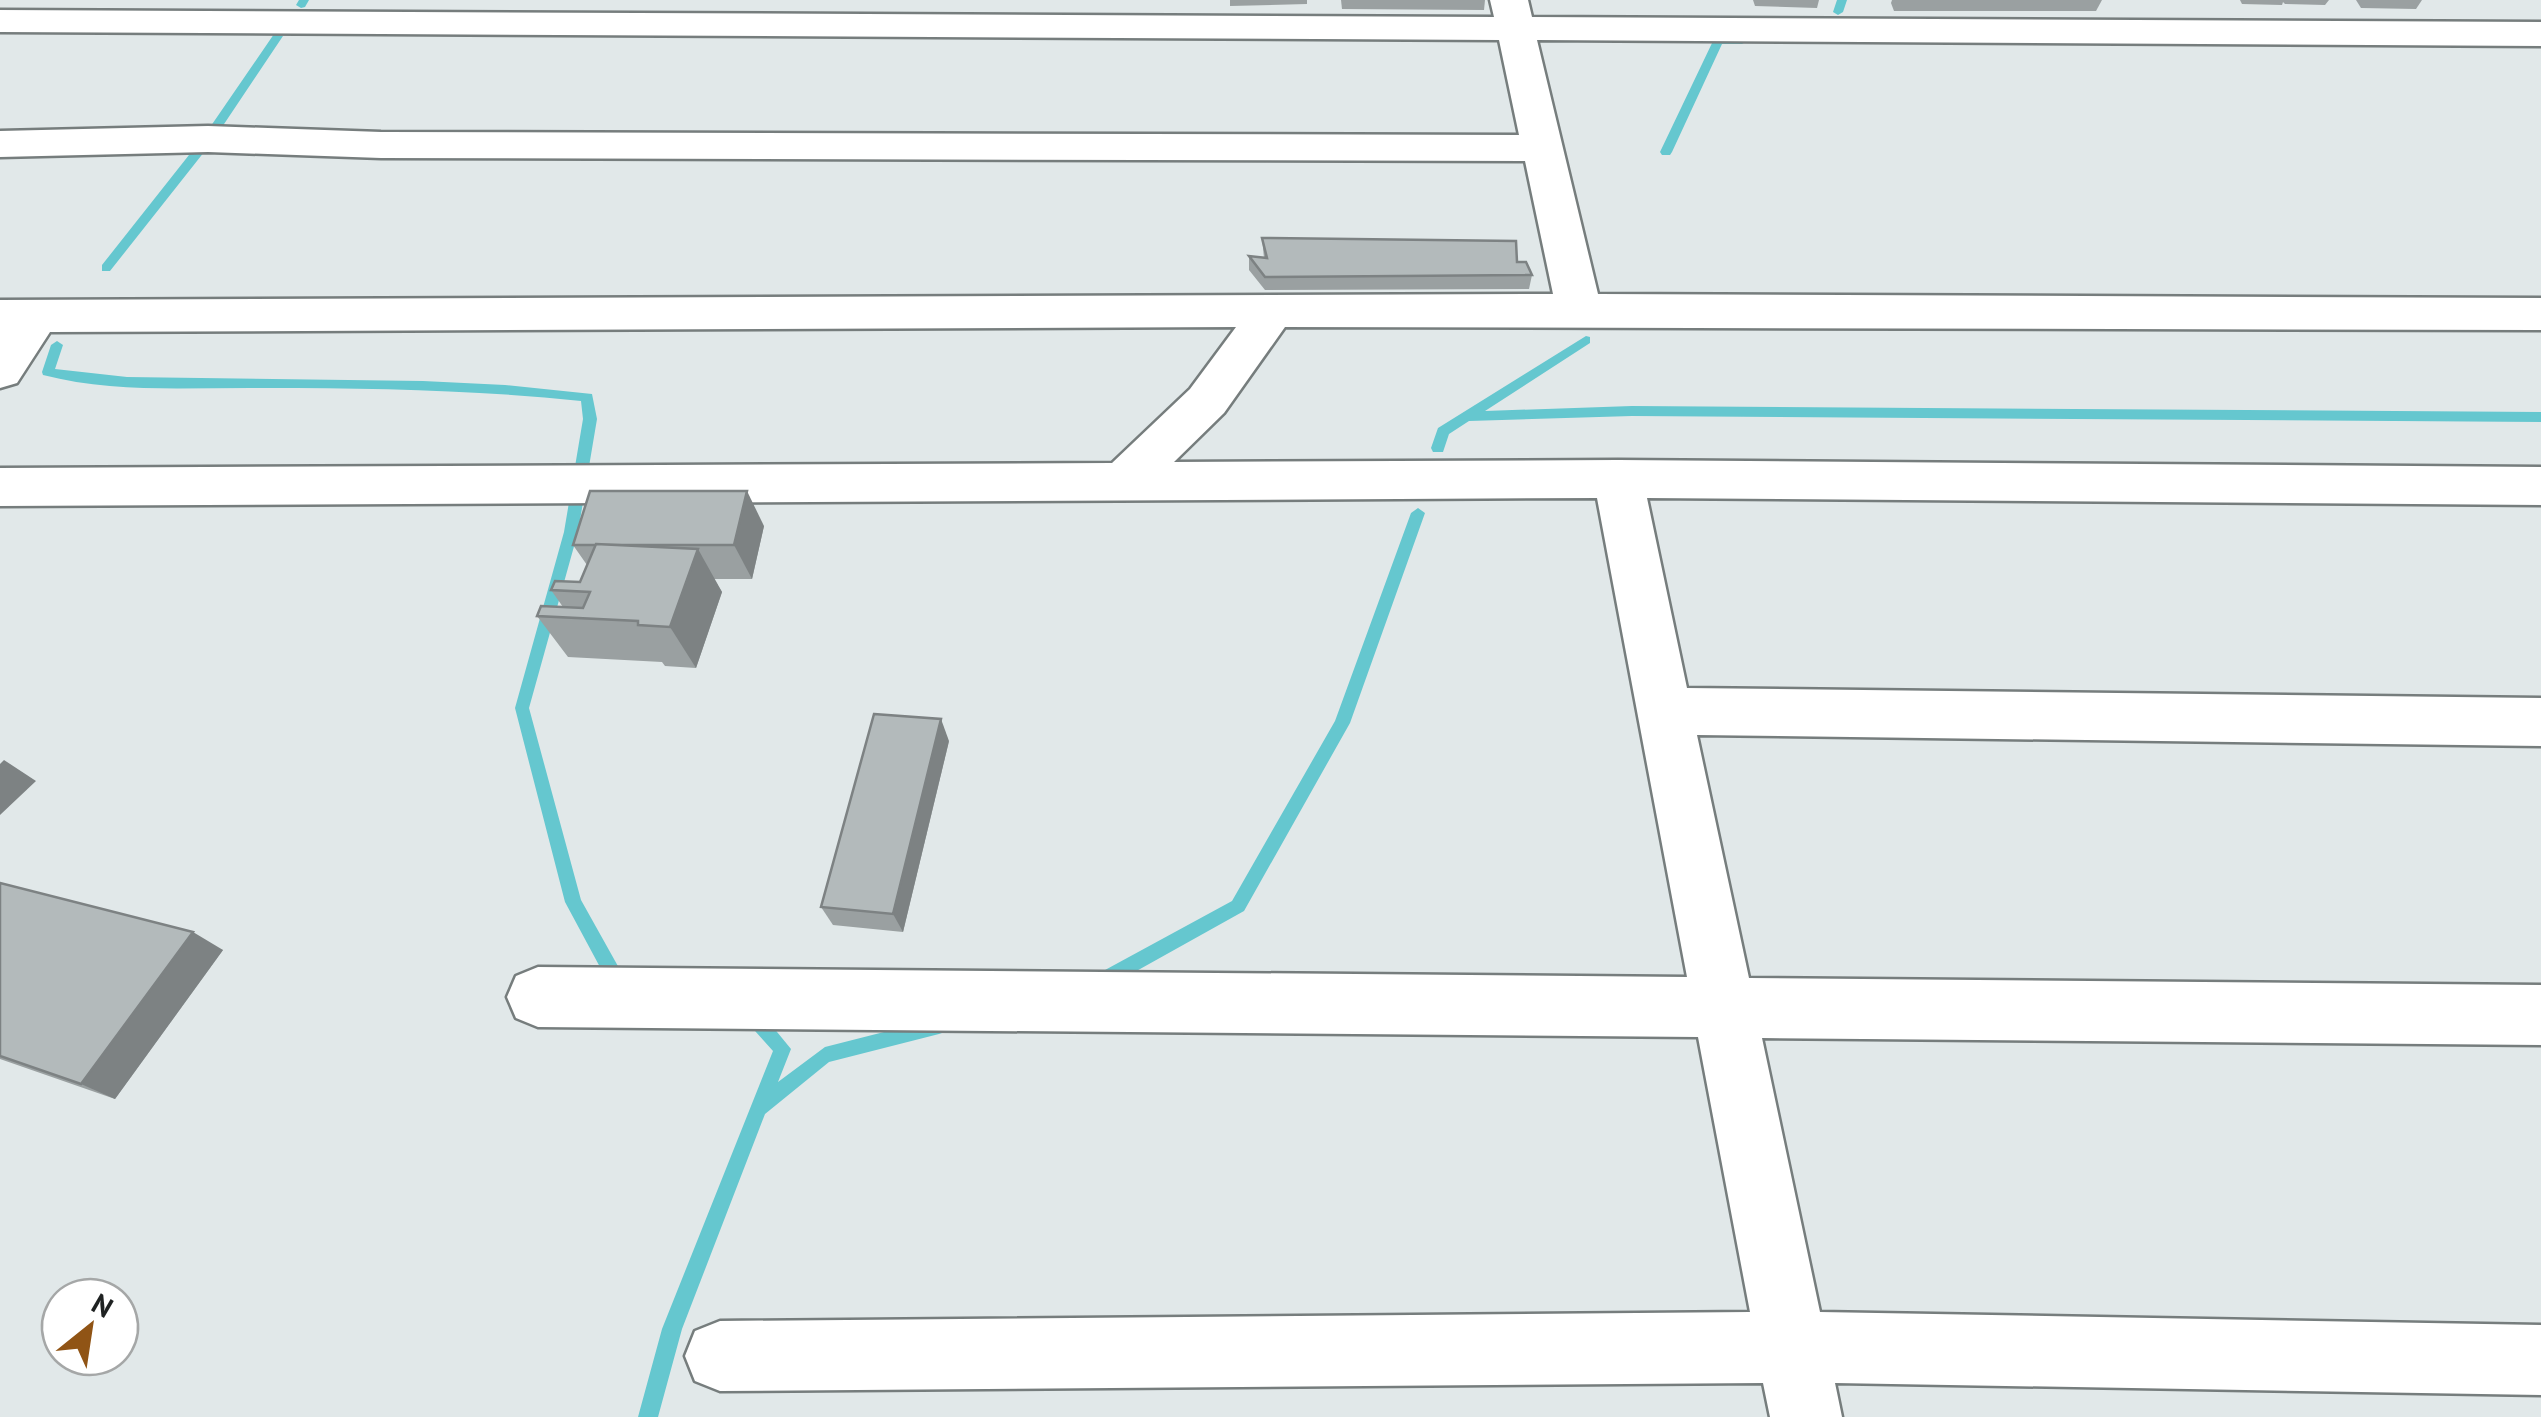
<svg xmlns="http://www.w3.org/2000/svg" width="2541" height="1417" font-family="'PT Sans',sans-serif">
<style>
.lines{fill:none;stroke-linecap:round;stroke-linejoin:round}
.stream{fill:#65c7cf;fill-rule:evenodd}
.minor-casing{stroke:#767d7d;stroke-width:5}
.minor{fill:#fff;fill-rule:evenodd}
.wall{fill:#9aa0a1}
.shaded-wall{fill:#7d8283}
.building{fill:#b3babb;stroke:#7d8283;stroke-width:2.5}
</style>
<rect width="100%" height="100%" fill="#e1e8e9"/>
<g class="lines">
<g class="stream">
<polygon points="299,0 309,0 305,7 301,8 296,5"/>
<polygon points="1837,0 1847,0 1843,12 1838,15 1833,12"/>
<polygon points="274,34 283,36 212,142 110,271 102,271 102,265 204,136"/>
<polygon points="1718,38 1742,38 1747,41 1742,44 1722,44 1672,152 1670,155 1662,155 1660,152 1713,41"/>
<polygon points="1586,336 1590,337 1590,343 1485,411 1632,406 2541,412 2541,422 1632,416 1469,421 1449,434 1443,452 1433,452 1431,448 1438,428"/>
<path d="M57,341L63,345L55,369L127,377L423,381L505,385L592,394L597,419L578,532L529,708L581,900L619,968L627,970L629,976L627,982L621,984L608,982L565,902L515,708L564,532L583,419L581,401C476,390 371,388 266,388C192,387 116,394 43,375L42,372L51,345Z"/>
<polygon points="1418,508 1425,513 1350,723 1244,911 1106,988 1100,990 1094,988 1092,982 1094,976 1232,901 1335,721 1411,513"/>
<polygon points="753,1008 759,1010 791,1049 778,1082 825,1047 939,1018 945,1020 948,1026 945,1032 939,1034 829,1062 765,1114 682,1329 658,1417 638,1417 662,1329 773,1051 747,1022 744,1016 747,1010"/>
</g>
<defs>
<polygon id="minor" points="1490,0 1528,0 1532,17 2541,22 2541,46 1537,40 1598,294 2541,298 2541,330 1285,327 1224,413 1174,462 1618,460 2541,467 2541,505 1647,498 1687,688 2541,698 2541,746 1697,735 1749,978 2541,985 2541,1045 1762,1038 1820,1312 2541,1325 2541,1395 1835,1383 1842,1417 1770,1417 1763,1383 720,1391 695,1381 685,1356 695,1331 720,1321 1750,1312 1698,1037 538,1027 516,1018 507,997 516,976 538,967 1687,977 1597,498 0,506 0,468 1112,463 1190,389 1236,327 50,332 17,383 0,388 0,300 1553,294 1525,161 381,158 208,152 0,157 0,131 208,126 381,132 1519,135 1499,40 0,32 0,10 1494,17"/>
</defs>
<use href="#minor" class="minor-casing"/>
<use href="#minor" class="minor"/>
</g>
<g class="wall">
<polygon points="1230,0 1307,0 1307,4 1230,6"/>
<polygon points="1341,0 1485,0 1484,10 1342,9"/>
<polygon points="1753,0 1819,0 1817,8 1755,6"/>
<polygon points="1892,0 2102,0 2096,11 1894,11 1891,3"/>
<polygon points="2240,0 2329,0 2325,5 2285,4 2283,2 2282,5 2242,4"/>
<polygon points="2356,0 2422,0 2416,9 2361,8"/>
<polygon points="1262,238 1532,275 1529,289 1265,290 1249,270 1249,256 1264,258"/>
<polygon points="764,526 752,579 714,579 722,592 696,668 665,666 662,662 568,657 537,616 563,607 551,590 580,582 587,565 573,545"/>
<polygon points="949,741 903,932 833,925 821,907"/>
<polygon points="0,883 223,950 115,1099 0,1059"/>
</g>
<g class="shaded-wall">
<polygon points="747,491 764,526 752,579 734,545"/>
<polygon points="698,549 722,592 696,668 670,627"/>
<polygon points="941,719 949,741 903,932 893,914"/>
<polygon points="4,760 36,781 0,815 0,764"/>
<polygon points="193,932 223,950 115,1099 81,1084"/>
</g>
<g class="building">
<polygon points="1262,238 1516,241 1517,262 1526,262 1532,275 1265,277 1249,256 1267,258"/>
<polygon points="590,491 747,491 734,545 573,545"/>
<polygon points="596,544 698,549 670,627 638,625 638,621 537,616 541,606 583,608 590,592 551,590 555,581 580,582"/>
<polygon points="874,714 941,719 893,914 821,907"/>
<polygon points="0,883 193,932 81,1084 0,1056"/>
</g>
<g transform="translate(90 1327) rotate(30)"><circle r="48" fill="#ffffff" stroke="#a5a7a7" stroke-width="2.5"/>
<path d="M0-8L18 38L0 25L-18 38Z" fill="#905415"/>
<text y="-15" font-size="28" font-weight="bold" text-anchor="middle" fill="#1f2222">N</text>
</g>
</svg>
